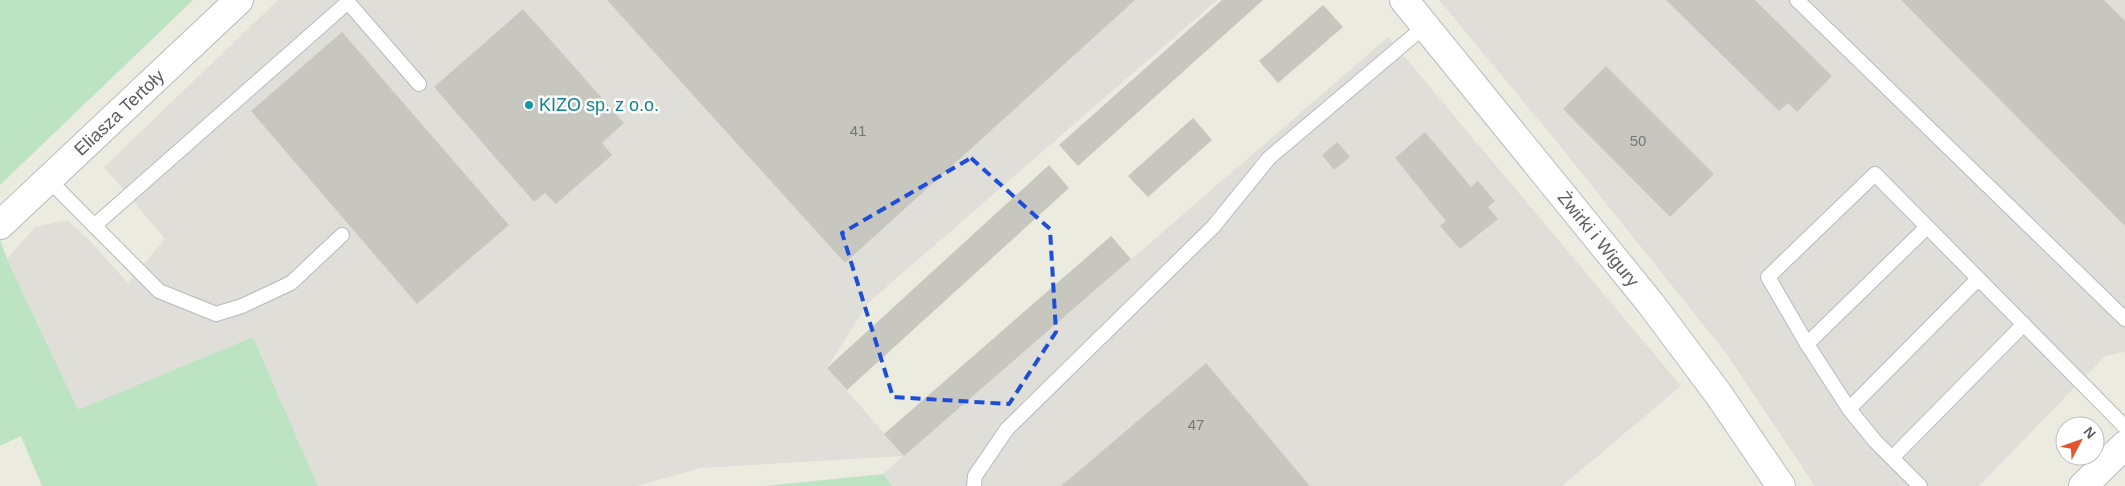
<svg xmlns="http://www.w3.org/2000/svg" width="2125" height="486" font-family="Helvetica,sans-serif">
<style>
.industrial{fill:#dfded8}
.green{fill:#bce3c2}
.building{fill:#c8c7bf}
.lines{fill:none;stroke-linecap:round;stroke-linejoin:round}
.lane-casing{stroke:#b8b9bf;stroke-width:16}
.street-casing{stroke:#b8b9bf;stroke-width:30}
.secondary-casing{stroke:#b9bbc2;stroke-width:30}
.lane{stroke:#fff;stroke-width:14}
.street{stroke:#fff;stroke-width:28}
.secondary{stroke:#fff;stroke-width:28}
.marked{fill:none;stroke:#1d4ed8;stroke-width:4;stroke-dasharray:10 6;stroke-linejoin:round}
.culture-dot{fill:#0f9aa8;stroke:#fff;stroke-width:2}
.labels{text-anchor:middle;stroke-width:5;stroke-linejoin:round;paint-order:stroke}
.number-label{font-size:15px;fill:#757678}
.culture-label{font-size:18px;fill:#0d838f;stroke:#fff;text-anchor:start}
.street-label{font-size:18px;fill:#595b61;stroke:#fff}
</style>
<rect width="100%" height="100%" fill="#ecebe0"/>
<g class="industrial">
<polygon points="278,0 1217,0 868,303 827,368 904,456 1388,37 1681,386 1562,486 894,486 883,474 903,456 700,468 637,486 318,486 253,337 78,411 7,259 35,227 67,220 91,242 128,283 165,239 104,167"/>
<polygon points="1439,0 2125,0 2125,352 2105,356 1979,486 1815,486 1726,353 1556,141"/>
</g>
<g class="green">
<polygon points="0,0 193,0 0,185"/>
<polygon points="0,239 7,259 78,410 253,337 318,486 42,486 21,436 0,446"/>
<polygon points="883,474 893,486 765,486"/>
</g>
<g class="building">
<polygon points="607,0 1135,0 845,263"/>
<polygon points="1222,0 1263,0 1078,166 1059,145"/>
<polygon points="1666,0 1755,0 1832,76 1797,112 1788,103 1779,111"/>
<polygon points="1901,0 2104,0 2125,21 2125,226"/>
<polygon points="1323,5 1343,27 1278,83 1259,61"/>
<polygon points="523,9 624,123 602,143 612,155 556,204 545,193 534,202 434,87"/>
<polygon points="342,32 509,225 417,304 251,111"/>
<polygon points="1606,66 1714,174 1670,217 1563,109"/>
<polygon points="1193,118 1212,140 1148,197 1128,176"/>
<polygon points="1425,132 1471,187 1478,181 1495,201 1488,207 1498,219 1460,249 1440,226 1446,221 1395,158"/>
<polygon points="1337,142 1350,157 1334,170 1322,155"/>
<polygon points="1049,165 1069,188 847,390 827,368"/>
<polygon points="1111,236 1131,259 904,456 884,434"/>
<polygon points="1206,363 1310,486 1061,486"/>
</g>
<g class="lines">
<defs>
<g id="lane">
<polyline points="346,0 419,84"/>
<polyline points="1797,0 2125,319"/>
<polyline points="49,180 159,291 216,314 242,306 291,283 342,235"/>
<polyline points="94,226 348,2"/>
<polyline points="1978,279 1849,409 1807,344 1768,277 1875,174 2125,427"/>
<polyline points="1807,344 1927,227"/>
<polyline points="1849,409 1875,441 1920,486"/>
<polyline points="1892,458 2024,324"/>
<polyline points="974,486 975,476 1007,429 1213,227 1269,158 1425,26"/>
</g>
<g id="street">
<path id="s1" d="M0,225L239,0"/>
</g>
<g id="secondary">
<path id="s2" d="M1404,0L1651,304L1719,395L1781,486"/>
<polyline points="2083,486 2125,445"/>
</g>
</defs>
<use href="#lane" class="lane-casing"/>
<use href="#street" class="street-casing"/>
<use href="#secondary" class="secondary-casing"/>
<use href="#lane" class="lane"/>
<use href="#street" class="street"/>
<use href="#secondary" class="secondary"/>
</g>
<path class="marked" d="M971,158L1050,229L1056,332L1009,404L893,397L842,233Z"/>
<circle class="culture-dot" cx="529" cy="105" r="5"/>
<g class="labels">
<g class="number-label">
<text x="858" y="136">41</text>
<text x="1638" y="146">50</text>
<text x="1196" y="430">47</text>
</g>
<g class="culture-label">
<text x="539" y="111">KIZO sp. z o.o.</text>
</g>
<g class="street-label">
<text dy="6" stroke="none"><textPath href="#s1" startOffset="164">Eliasza Tertoły</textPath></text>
<text dy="6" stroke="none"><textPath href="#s2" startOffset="308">Żwirki i Wigury</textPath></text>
</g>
</g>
<g transform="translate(2080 441) rotate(49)"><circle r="24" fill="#ffffff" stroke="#bdbdc0"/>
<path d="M0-4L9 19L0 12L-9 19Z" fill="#e4552e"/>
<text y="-8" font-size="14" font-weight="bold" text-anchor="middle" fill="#595b61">N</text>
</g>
</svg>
